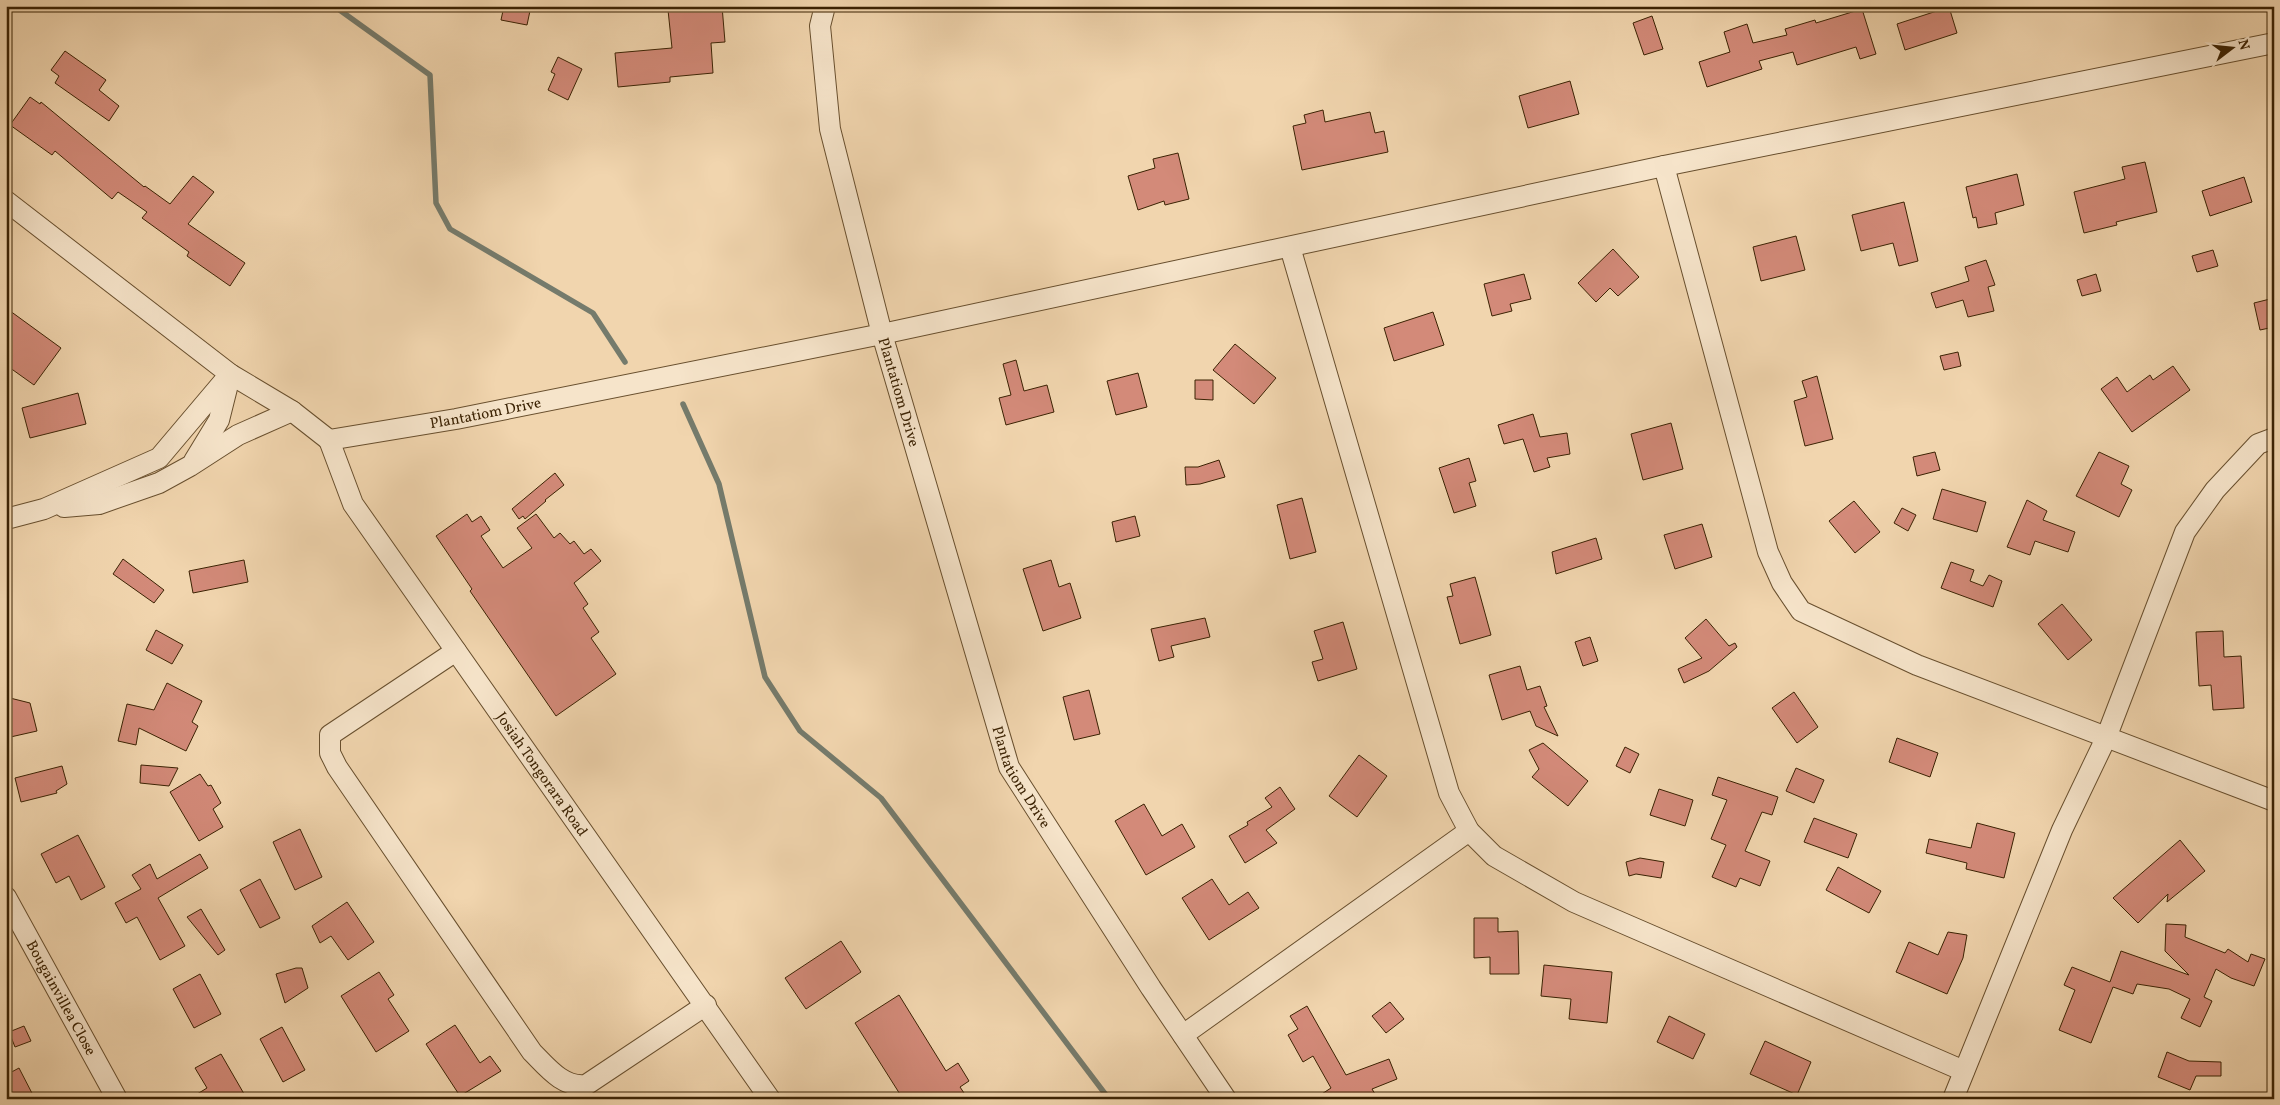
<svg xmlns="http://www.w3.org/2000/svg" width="2280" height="1105" font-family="Vollkorn,serif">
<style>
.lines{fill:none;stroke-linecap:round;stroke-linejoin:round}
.stream{stroke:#757b6c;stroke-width:5.5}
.building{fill:#d38a79;stroke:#3b2203}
.minor-casing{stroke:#684f2e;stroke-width:22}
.minor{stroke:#f6e4ca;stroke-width:20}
.labels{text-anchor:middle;stroke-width:5;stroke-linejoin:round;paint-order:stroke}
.street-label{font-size:15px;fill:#3b2203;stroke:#f6e4ca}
</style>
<rect width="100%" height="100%" fill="#f1d5ae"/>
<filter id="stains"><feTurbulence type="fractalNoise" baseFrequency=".004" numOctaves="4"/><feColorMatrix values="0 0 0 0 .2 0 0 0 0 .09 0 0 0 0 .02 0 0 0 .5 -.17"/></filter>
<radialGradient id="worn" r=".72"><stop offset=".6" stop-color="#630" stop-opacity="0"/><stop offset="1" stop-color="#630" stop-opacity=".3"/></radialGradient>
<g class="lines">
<g class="stream">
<polyline points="334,6 430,75 436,203 450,229 593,313 625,362"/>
<polyline points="683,404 719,484 765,677 800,731 881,798 1109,1099"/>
</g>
</g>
<g class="building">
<polygon points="504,6 531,6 527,25 501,20"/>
<polygon points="686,6 722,6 725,42 711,43 713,73 670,77 670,82 618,87 615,53 672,48 668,10 686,9"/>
<polygon points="1949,7 1957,33 1905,50 1897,24"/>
<polygon points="1862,9 1876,54 1860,59 1856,47 1797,65 1793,52 1759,61 1762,69 1707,87 1699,62 1730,52 1724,32 1747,24 1753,43 1787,35 1785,29 1815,20 1816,23"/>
<polygon points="1652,16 1663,49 1644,55 1633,23"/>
<polygon points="65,51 106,80 99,90 119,106 109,121 55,83 59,76 51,70"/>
<polygon points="558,57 582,69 568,100 548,90 555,74 551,72"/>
<polygon points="1570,81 1579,114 1528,128 1519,96"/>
<polygon points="30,97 40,104 41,102 144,187 145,186 170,204 193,176 214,192 188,224 245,263 230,286 187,256 189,252 142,218 147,212 118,192 112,199 55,151 52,155 10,125"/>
<polygon points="1323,110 1325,122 1370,112 1375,133 1384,131 1388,152 1302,170 1293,126 1306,123 1304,115"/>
<polygon points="1178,153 1189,199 1165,205 1164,201 1138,210 1128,176 1155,168 1153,159"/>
<polygon points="2145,162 2157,212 2116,222 2117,225 2084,233 2074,192 2125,179 2122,167"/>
<polygon points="2017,174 2024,205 1995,213 1997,224 1978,228 1976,217 1973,218 1966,187"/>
<polygon points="2244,177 2252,202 2210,216 2202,191"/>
<polygon points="1904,202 1918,261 1899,266 1893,243 1861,251 1852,215"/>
<polygon points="1796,236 1805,270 1761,281 1753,247"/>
<polygon points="1613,249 1639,277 1618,296 1610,288 1596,302 1578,283"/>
<polygon points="2213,250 2218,266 2197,272 2192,256"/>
<polygon points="1986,260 1995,285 1988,287 1994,311 1968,317 1963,300 1936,308 1931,293 1969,281 1965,267"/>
<polygon points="1524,274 1531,299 1510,304 1512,311 1492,316 1484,284"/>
<polygon points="2096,274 2101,291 2082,296 2077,280"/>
<polygon points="2274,298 2274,327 2260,330 2254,303"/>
<polygon points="6,308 61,348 34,385 6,365"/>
<polygon points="1433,312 1444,345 1394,361 1384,328"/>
<polygon points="1235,344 1276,378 1254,404 1213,370"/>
<polygon points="1958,352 1961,366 1944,370 1940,356"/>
<polygon points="1016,360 1024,391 1047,385 1054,412 1006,425 999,398 1011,395 1003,364"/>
<polygon points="2173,366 2190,390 2132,432 2101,389 2117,377 2127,392 2150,375 2153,380"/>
<polygon points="1138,373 1147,407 1116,415 1107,381"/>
<polygon points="1817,376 1833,439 1805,446 1794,401 1807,397 1802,381"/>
<polygon points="1195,380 1213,380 1213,400 1195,399"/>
<polygon points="78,393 86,424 30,438 22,408"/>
<polygon points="1533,414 1540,437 1567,433 1570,454 1547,458 1550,467 1534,472 1523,439 1504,444 1498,425"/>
<polygon points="1671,423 1683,469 1643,480 1631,434"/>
<polygon points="1935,452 1940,470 1917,476 1913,457"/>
<polygon points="2099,452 2129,466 2121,484 2132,490 2119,517 2076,496"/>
<polygon points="1469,458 1476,481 1469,483 1476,506 1454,513 1439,468"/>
<polygon points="1219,460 1225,477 1200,484 1186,485 1185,467 1198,467"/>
<polygon points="555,473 564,485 545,500 546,501 525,519 523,516 519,519 512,509"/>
<polygon points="1942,489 1986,502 1977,532 1933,519"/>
<polygon points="1302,498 1316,552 1290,559 1277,505"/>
<polygon points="2027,500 2047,511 2043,520 2075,532 2068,552 2035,541 2030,555 2007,547"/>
<polygon points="1854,501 1880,532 1855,553 1829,521"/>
<polygon points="1902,508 1916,515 1908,531 1894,523"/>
<polygon points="467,514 472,522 481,516 490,530 481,536 503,568 532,548 517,528 536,514 554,538 560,533 570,544 574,541 584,554 591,549 601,561 574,583 588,604 583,608 599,632 591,638 616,674 556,716 470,591 472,589 436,536"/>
<polygon points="1135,516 1140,536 1116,542 1112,522"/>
<polygon points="1702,524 1712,557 1675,569 1664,535"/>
<polygon points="1596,538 1602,559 1556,574 1552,552"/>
<polygon points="123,559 164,590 154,603 113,574"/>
<polygon points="244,560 248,582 193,593 189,571"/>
<polygon points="1051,560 1059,587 1070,583 1081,618 1043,631 1023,569"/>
<polygon points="1951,562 1974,570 1970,581 1983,586 1989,575 2002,581 1993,607 1941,588"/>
<polygon points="1475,577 1491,635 1460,644 1447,597 1453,596 1450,584"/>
<polygon points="2062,604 2092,640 2068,660 2038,624"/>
<polygon points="1205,618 1210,637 1171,646 1174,657 1159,661 1151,629"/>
<polygon points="1706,619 1729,646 1735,643 1737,647 1709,671 1684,683 1678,669 1702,658 1685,638"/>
<polygon points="1343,622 1357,669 1318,681 1312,662 1323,659 1314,631"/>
<polygon points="156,630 183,645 172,664 146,650"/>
<polygon points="2223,631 2224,657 2241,656 2244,708 2213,710 2211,685 2199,686 2196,632"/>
<polygon points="1590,637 1598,661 1583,666 1575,642"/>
<polygon points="1520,666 1527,690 1540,686 1547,706 1544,707 1558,736 1536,726 1530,711 1502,720 1489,675"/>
<polygon points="167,683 202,701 192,722 198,726 186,751 139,728 136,745 118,741 127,704 154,710"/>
<polygon points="1089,690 1100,734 1074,740 1063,697"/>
<polygon points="1794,692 1818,727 1797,743 1772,708"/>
<polygon points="6,697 30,703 37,731 6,738"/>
<polygon points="1897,738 1938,753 1930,777 1889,762"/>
<polygon points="1543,743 1588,781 1568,806 1532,777 1539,769 1529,750"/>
<polygon points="1625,747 1639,754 1630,773 1616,766"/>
<polygon points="1359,755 1387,776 1357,817 1329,796"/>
<polygon points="141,765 178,768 169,786 140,783"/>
<polygon points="62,766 67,784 56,791 57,793 21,802 15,778"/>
<polygon points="1796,768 1824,780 1814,803 1786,791"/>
<polygon points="200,774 208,786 211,785 221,803 213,809 223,827 199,841 170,792"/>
<polygon points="1718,777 1778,797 1772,815 1762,812 1745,851 1770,861 1760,886 1740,878 1736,887 1712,877 1726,845 1711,839 1727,800 1712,795"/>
<polygon points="1280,787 1295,809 1266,830 1277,843 1245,863 1229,836 1248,825 1247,822 1272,807 1265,798"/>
<polygon points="1659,789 1693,800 1685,826 1650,815"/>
<polygon points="1144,804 1162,836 1182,824 1195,847 1146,875 1115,821"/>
<polygon points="1814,818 1857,834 1848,858 1804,842"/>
<polygon points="1977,823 2015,833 2004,878 1966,869 1967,863 1926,853 1929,839 1971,848"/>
<polygon points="300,829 322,877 295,890 273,842"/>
<polygon points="78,835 105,887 81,900 69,876 56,883 41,854"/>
<polygon points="2180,840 2205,871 2167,902 2168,894 2138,923 2113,898"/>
<polygon points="200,854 208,868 158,898 185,946 160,960 137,917 126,923 115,903 141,889 132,875 150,864 157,879"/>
<polygon points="1640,858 1664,862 1661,878 1636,874 1629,876 1626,862"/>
<polygon points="1838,867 1881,891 1869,913 1826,890"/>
<polygon points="260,879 280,918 260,928 240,890"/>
<polygon points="1212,879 1229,905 1248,892 1259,908 1209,940 1182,898"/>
<polygon points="347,902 374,942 348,960 331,936 320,943 312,926"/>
<polygon points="201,909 225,950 218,955 187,917"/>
<polygon points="1474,918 1498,918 1498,932 1518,931 1519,974 1490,974 1490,957 1474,958"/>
<polygon points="2166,924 2186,925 2185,937 2225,953 2228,949 2248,962 2251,954 2265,959 2254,986 2231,978 2216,969 2204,997 2212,1001 2200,1027 2181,1018 2190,999 2169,989 2137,984 2133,994 2113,987 2091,1043 2059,1030 2075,990 2064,985 2072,967 2110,982 2121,951 2189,975 2165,951"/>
<polygon points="1948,932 1967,935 1963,958 1947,994 1896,972 1909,942 1938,955"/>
<polygon points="841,941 861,972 806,1009 785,978"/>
<polygon points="1544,965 1612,972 1607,1023 1569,1019 1571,999 1541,996"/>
<polygon points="296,968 302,968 308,988 285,1003 276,974"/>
<polygon points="379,972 394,995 388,999 409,1031 376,1052 341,996"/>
<polygon points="200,974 221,1014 194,1028 173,989"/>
<polygon points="899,995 946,1071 958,1063 969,1081 960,1087 968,1099 903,1099 855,1023"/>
<polygon points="1390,1002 1404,1019 1386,1033 1372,1016"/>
<polygon points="1307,1006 1346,1075 1389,1059 1397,1079 1372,1089 1378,1099 1314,1099 1331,1088 1313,1056 1303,1062 1288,1035 1298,1029 1290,1016"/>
<polygon points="1669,1016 1705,1034 1693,1059 1657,1042"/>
<polygon points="455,1025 480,1063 490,1056 501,1071 460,1096 426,1044"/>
<polygon points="24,1026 31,1041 15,1047 9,1032"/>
<polygon points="282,1027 305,1070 283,1082 260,1039"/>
<polygon points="1765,1041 1811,1062 1797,1095 1750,1074"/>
<polygon points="2167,1052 2189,1061 2221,1062 2221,1076 2196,1076 2190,1090 2158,1077"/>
<polygon points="221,1054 247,1099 189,1099 207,1088 195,1068"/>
<polygon points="19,1068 35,1099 6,1099 6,1075"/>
</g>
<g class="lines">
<defs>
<g id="minor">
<path id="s1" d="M825,6L820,26L830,129L882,334L1009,767L1151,988L1226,1099"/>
<polyline points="1664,166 1768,552 1782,583 1801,611 1917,665 2274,801"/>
<path id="s2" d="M6,201L230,374L292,411L329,440L456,419L882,334L1664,166L2274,43"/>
<polyline points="1290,247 1449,793 1469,831 1494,856 1574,902 1964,1071"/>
<path id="s3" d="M329,440L353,504L770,1099"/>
<polyline points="194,461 219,420 230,376"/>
<polyline points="64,507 99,504 159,483 190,466 238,435 292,411"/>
<polyline points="6,519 44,509 159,458 230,374"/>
<path d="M456,651L330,735V753L337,767L532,1052C547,1067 563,1088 586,1085L706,1005"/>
<path id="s4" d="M6,897L117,1099"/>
<polyline points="1183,1035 1469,831"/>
<polyline points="1953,1099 2062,830 2106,738 2185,532 2215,490 2258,444 2274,438"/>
</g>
</defs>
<use href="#minor" class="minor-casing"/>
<use href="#minor" class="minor"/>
</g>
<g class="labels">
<g class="street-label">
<text dy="5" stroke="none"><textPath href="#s1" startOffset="396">Plantatiom Drive</textPath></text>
<text dy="5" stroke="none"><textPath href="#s2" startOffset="561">Plantatiom Drive</textPath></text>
<text dy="5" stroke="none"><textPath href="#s3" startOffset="398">Josiah Tongorara Road</textPath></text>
<text dy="5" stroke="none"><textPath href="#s1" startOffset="801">Plantatiom Drive</textPath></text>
<text dy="5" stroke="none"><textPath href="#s4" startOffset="115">Bougainvillea Close</textPath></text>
</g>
</g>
<rect width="2280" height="1105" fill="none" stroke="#f1d5ae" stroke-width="25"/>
<rect x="8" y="8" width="2265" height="1090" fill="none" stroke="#3b2203" stroke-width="2.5"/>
<rect x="12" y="12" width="2255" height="1080" fill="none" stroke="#3b2203"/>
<g transform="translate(2232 48) rotate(74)" stroke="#f6e4ca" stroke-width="4" paint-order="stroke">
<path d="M0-4L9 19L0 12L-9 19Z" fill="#3b2203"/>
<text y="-8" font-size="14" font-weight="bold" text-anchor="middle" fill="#3b2203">N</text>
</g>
<rect width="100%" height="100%" filter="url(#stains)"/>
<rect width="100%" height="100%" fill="url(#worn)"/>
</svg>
